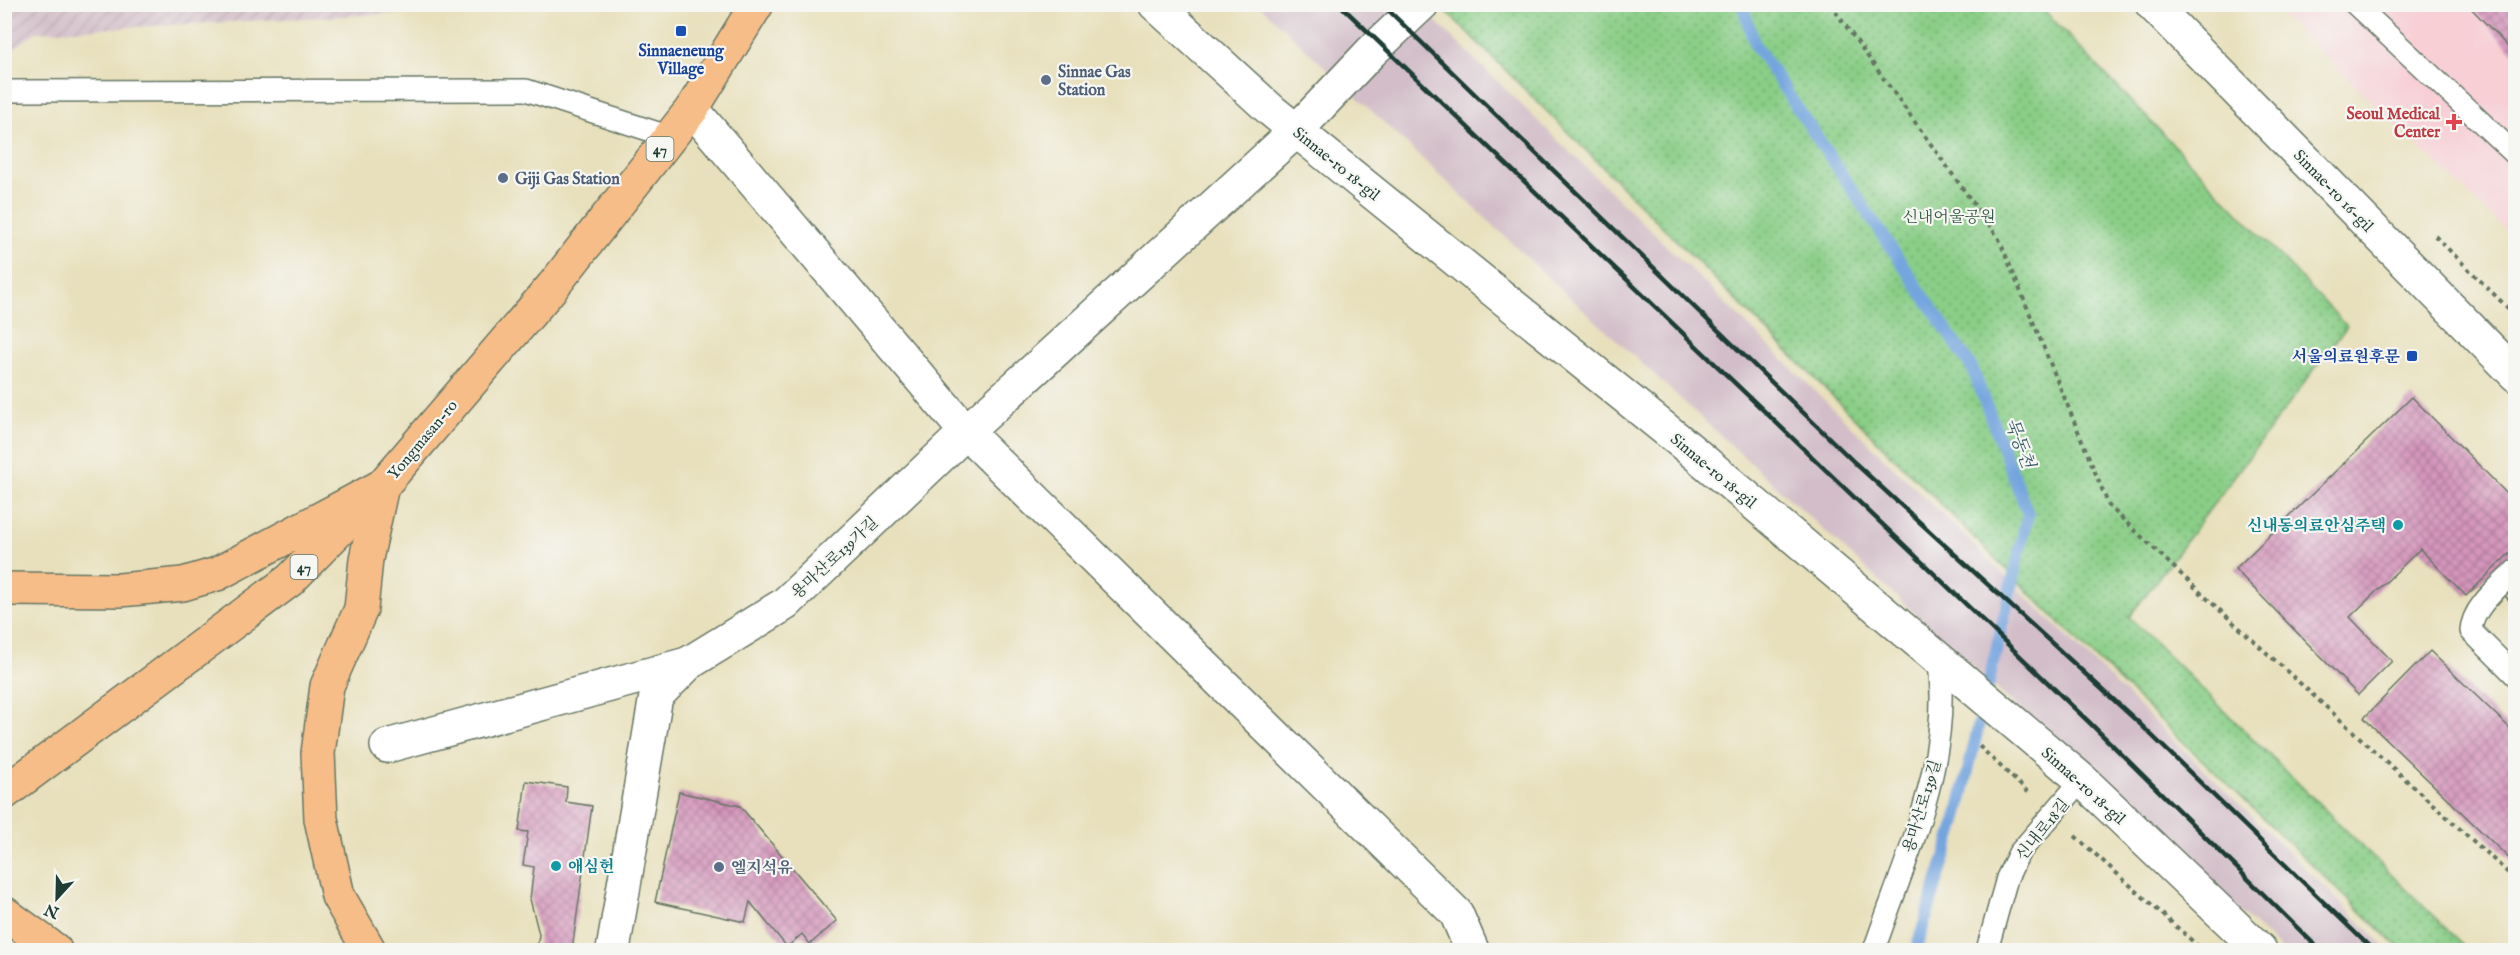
<svg xmlns="http://www.w3.org/2000/svg" width="2520" height="955" font-family="'IM FELL English','Noto Serif KR',serif">
<style>
.built{fill:#f7cfd5}
.industrial{fill:url(#industrial-furrows)}
.railway{fill:#d2bdc8}
.park{fill:url(#park-dots);stroke:#54865e;stroke-width:1.5}
.lines{fill:none;stroke-linecap:round;stroke-linejoin:round}
.stream{stroke:#75a5df;stroke-width:12}
.building{fill:url(#building-cross-hatch)}
.service-casing{stroke:#657664;stroke-width:24}
.minor-casing{stroke:#657664;stroke-width:36}
.tertiary-casing{stroke:#657664;stroke-width:36}
.primary-casing{stroke:#657664;stroke-width:36}
.trunk-casing{stroke:#657664;stroke-width:36}
.path{stroke:#657664;stroke-width:4;stroke-dasharray:4.5 4.5;stroke-linecap:butt}
.service{stroke:#fff;stroke-width:21}
.minor{stroke:#fff;stroke-width:33}
.tertiary{stroke:#fff;stroke-width:33}
.primary{stroke:#f7bd88;stroke-width:33}
.trunk{stroke:#f7bd88;stroke-width:33}
.rail{stroke:#1f3d34;stroke-width:4.5}
.transit-dot{fill:#1a4fb4;stroke:#f6f6f2;stroke-width:2}
.service-dot{fill:#5c6f8a;stroke:#f6f6f2;stroke-width:2}
.health-dot{fill:#e0444e;stroke:#f6f6f2;stroke-width:2}
.culture-dot{fill:#0f9aa8;stroke:#f6f6f2;stroke-width:2}
.labels{text-anchor:middle;stroke-width:4.5;stroke-linejoin:round;paint-order:stroke}
.shield{fill:#f6f6f2;stroke:#60746d;stroke-width:1.5}
.shield-label{font-size:15px;font-weight:bold;fill:#1f3d34}
.transit-label{font-size:16px;font-weight:bold;fill:#164399;stroke:#f6f6f2}
.service-label{font-size:16px;font-weight:bold;fill:#4e5e75;stroke:#f6f6f2;text-anchor:start}
.health-label{font-size:16px;font-weight:bold;fill:#be3a42;stroke:#f6f6f2;text-anchor:end}
.street-label{font-size:16px;fill:#1f3d34;stroke:#f6f6f2}
.park-label{font-size:16px;fill:#345a45;stroke:#f6f6f2}
.culture-label{font-size:16px;font-weight:bold;fill:#0d838f;stroke:#f6f6f2;text-anchor:end}
.water-label{font-size:18px;font-style:italic;fill:#395c67;stroke:#f6f6f2}
</style>
<defs>
<pattern id="industrial-furrows" width="10" height="10" patternUnits="userSpaceOnUse" patternTransform="scale(1.5)"><rect width="10" height="10" fill="#d2bdc8"/><path d="M-1 1l2-2M0 10L10 0M9 11l2-2" fill="none" stroke="#b4a3ac"/></pattern>
<pattern id="park-dots" width="8" height="8" patternUnits="userSpaceOnUse" patternTransform="scale(1.5)"><rect width="8" height="8" fill="#8ace87"/><path d="M2 2h.1M6 6h.1" fill="none" stroke="#70a86f" stroke-width="1.8" stroke-linecap="round"/></pattern>
<pattern id="building-cross-hatch" width="8" height="8" patternUnits="userSpaceOnUse" patternTransform="scale(1.5)"><rect width="8" height="8" fill="#d595bc"/><path d="M0 0l8 8M0 8l8-8" fill="none" stroke="#ac7b9a"/></pattern>
</defs>
<rect width="100%" height="100%" fill="#f6f6f2"/>
<filter id="ink" filterUnits="userSpaceOnUse"><feTurbulence type="fractalNoise" baseFrequency=".0167" numOctaves="2"/><feDisplacementMap in="SourceGraphic" scale="12" xChannelSelector="R" yChannelSelector="G"/><feConvolveMatrix kernelMatrix="1 2 1 2 8 2 1 2 1" color-interpolation-filters="sRGB"/></filter>
<filter id="wash" filterUnits="userSpaceOnUse"><feTurbulence type="fractalNoise" baseFrequency=".008" numOctaves="4" result="noise"/><feDisplacementMap in="SourceGraphic" scale="24" xChannelSelector="R" yChannelSelector="G"/><feGaussianBlur stdDeviation="1.35" result="paint"/><feColorMatrix in="noise" values="0 0 0 0 0 0 0 0 0 0 0 0 0 0 0 0 0 1.4 0 .05"/><feComposite in="paint" operator="in"/></filter>
<g filter="url(#wash)">
<rect width="100%" height="100%" fill="#e8e0bc"/>
<polygon class="built" points="2271,5 2515,5 2515,239"/>
<polygon class="industrial" points="5,4 555,4 555,5 36,32 5,55"/>
<polygon class="railway" points="1259,5 1419,5 2389,950 2282,950 1565,293"/>
<polygon class="park" points="1440,5 2039,5 2347,326 2129,617 2468,950 2401,950 2091,654"/>
<g class="lines">
<polyline class="stream" points="1742,4 1755,45 1972,368 2028,514 1957,818 1916,950"/>
</g>
<g id="blocks">
<g class="building">
<polygon points="2467,4 2516,4 2516,55"/>
<polygon points="2412,397 2516,503 2516,547 2466,596 2420,549 2350,617 2392,661 2358,695 2235,569"/>
<polygon points="2516,583 2516,607 2504,595"/>
<polygon points="2430,651 2516,734 2516,865 2364,718"/>
<polygon points="526,781 567,787 566,802 592,806 572,950 537,950 539,934 530,899 534,867 523,865 528,832 519,831"/>
<polygon points="679,792 740,806 837,921 810,944 802,934 787,947 750,902 745,922 655,902"/>
</g>
</g>
</g>
<g filter="url(#ink)">
<use href="#blocks" fill-opacity="0" stroke="#657664" stroke-width="1.5"/>
<g class="lines">
<defs>
<g id="service">
<polyline points="2355,4 2516,155"/>
<polyline points="4,91 526,90 670,137"/>
<path d="M2516,570C2500,586 2472,607 2471,631L2516,676"/>
<path d="M1874,950C1906,856 1954,758 1938,657"/>
<polyline points="1987,950 2007,878 2019,853 2082,780"/>
</g>
<g id="minor">
<polyline points="692,109 966,432 1297,130 1371,52 1422,4"/>
<polyline points="387,746 687,664"/>
<polyline points="613,950 656,696 689,663 785,604 966,432 1456,913 1472,950"/>
</g>
<g id="tertiary">
<polyline points="1155,4 1272,111 1686,446 2082,780 2260,950"/>
<polyline points="2152,4 2516,375"/>
</g>
<polyline id="primary" points="4,793 290,580 382,486 553,286 692,109 757,4"/>
<g id="trunk">
<polyline points="4,589 120,590 183,584 217,574 382,486"/>
<polyline points="4,913 55,950"/>
<polyline points="369,950 338,896 321,819 318,753 327,686 361,609 366,559 382,486"/>
</g>
</defs>
<use href="#service" class="service-casing"/>
<use href="#minor" class="minor-casing"/>
<use href="#tertiary" class="tertiary-casing"/>
<use href="#primary" class="primary-casing"/>
<use href="#trunk" class="trunk-casing"/>
<g class="path">
<polyline points="1830,4 1999,239 2109,506 2201,593 2516,880"/>
<polyline points="2435,236 2516,316"/>
<polyline points="1979,746 2030,794"/>
<polyline points="2075,836 2199,947"/>
</g>
<use href="#service" class="service"/>
<use href="#minor" class="minor"/>
<use href="#tertiary" class="tertiary"/>
<use href="#primary" class="primary"/>
<use href="#trunk" class="trunk"/>
<g class="rail">
<polyline points="1339,4 2091,724 2320,950"/>
<polyline points="1382,4 1855,463 2139,723 2373,950"/>
</g>
</g>
</g>
<g class="transit-dot">
<rect x="675" y="25" width="12" height="12" rx="3"/>
<rect x="2406" y="350" width="12" height="12" rx="3"/>
</g>
<g class="service-dot">
<circle cx="1046" cy="80" r="6"/>
<circle cx="503" cy="178" r="6"/>
<circle cx="719" cy="867" r="6"/>
</g>
<path class="health-dot" d="M2451 113h6v6h6v6h-6v6h-6v-6h-6v-6h6z"/>
<g class="culture-dot">
<circle cx="2398" cy="525" r="6"/>
<circle cx="556" cy="866" r="6"/>
</g>
<g class="labels">
<g class="shield">
<rect x="646.5" y="137" width="27" height="24" rx="4.5"/>
<rect x="290.5" y="555" width="27" height="24" rx="4.5"/>
</g>
<g class="shield-label">
<text x="660" y="154">47</text>
<text x="304" y="572">47</text>
</g>
<g class="transit-label">
<text x="681" y="56">Sinnaeneung<tspan x="681" dy="18">Village</tspan></text>
<text x="2400" y="362" text-anchor="end">서울의료원후문</text>
</g>
<g class="service-label">
<text x="1058" y="77">Sinnae Gas<tspan x="1058" dy="18">Station</tspan></text>
<text x="515" y="184">Giji Gas Station</text>
<text x="731" y="873">엘지석유</text>
</g>
<g class="health-label">
<text x="2440" y="119">Seoul Medical<tspan x="2440" dy="18">Center</tspan></text>
</g>
<g class="street-label">
<text transform="translate(1337 163) rotate(39)" y="6">Sinnae-ro 18-gil</text>
<text transform="translate(2334 190) rotate(46)" y="6">Sinnae-ro 16-gil</text>
<text transform="translate(422 439) rotate(-50)" y="6">Yongmasan-ro</text>
<text transform="translate(1714 470) rotate(40)" y="6">Sinnae-ro 18-gil</text>
<text transform="translate(834 557) rotate(-43)" y="6">용마산로139가길</text>
<text transform="translate(2084 785) rotate(42)" y="6">Sinnae-ro 18-gil</text>
<text transform="translate(1921 806) rotate(-73)" y="6">용마산로139길</text>
<text transform="translate(2042 829) rotate(-51)" y="6">신내로18길</text>
</g>
<g class="park-label">
<text x="1949" y="222">신내어울공원</text>
</g>
<g class="culture-label">
<text x="2386" y="531">신내동의료안심주택</text>
<text x="568" y="872" text-anchor="start">애심헌</text>
</g>
<g class="water-label">
<text transform="translate(2020 443) rotate(69)" y="6">묵동천</text>
</g>
</g>
<rect width="2520" height="955" fill="none" stroke="#f6f6f2" stroke-width="24"/>
<g transform="translate(57 898) rotate(202)" stroke="#f6f6f2" stroke-width="4.5" paint-order="stroke">
<path d="M0-4.5L10 22L0 15L-10 22Z" fill="#1f3d34"/>
<text y="-9" font-size="16" font-weight="bold" text-anchor="middle" fill="#1f3d34">N</text>
</g>
</svg>
